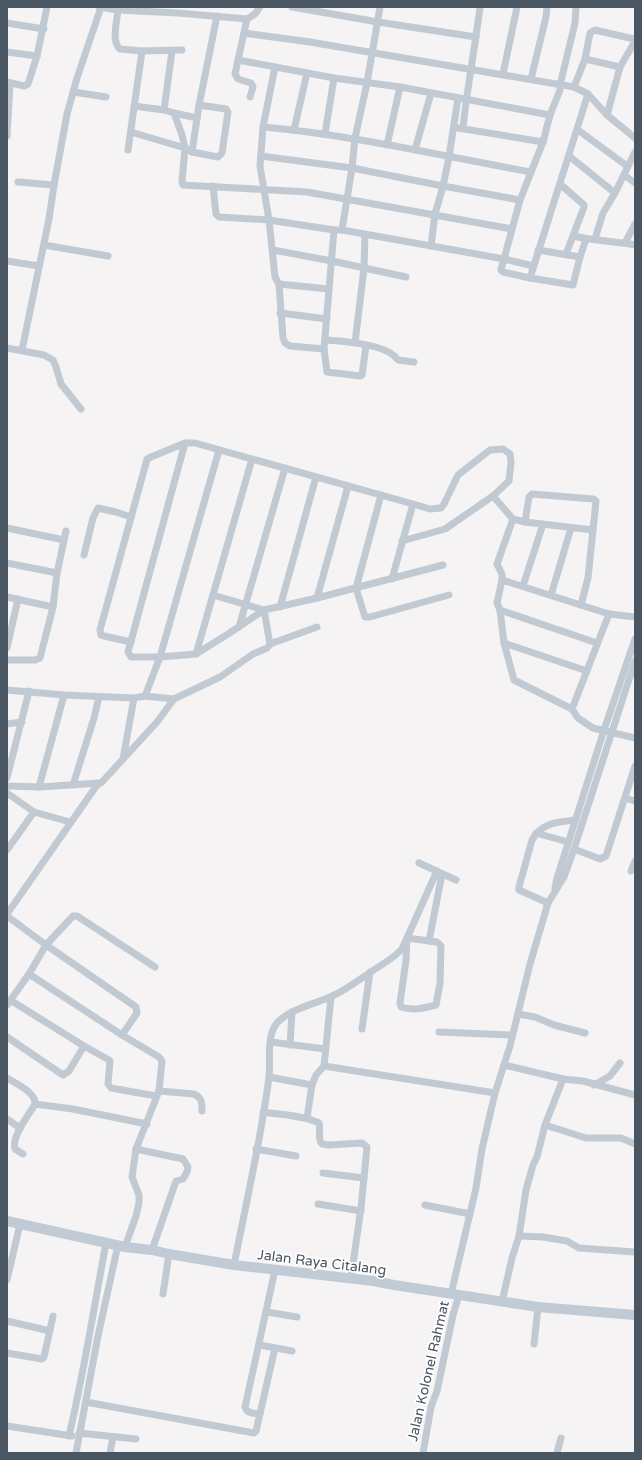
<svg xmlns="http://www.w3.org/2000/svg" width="642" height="1460" font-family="'Varela Round',sans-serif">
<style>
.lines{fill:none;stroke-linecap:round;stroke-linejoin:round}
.street{stroke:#c1cad2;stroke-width:7}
.secondary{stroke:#c1cbd6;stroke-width:10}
.labels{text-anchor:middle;stroke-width:3.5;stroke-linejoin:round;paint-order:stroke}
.street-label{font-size:14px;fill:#4a5661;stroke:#fff}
</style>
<rect width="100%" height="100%" fill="#f5f3f3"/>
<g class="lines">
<g class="street">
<polyline points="99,7 118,10 178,13 247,19"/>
<polyline points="292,7 378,22 476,37"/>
<polyline points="576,7 575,23 560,85 560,90 550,115 543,142 520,200 501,270 503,272 530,278 573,285 580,257 586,239"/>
<path d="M118,10C117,21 111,42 120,49L142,51L182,50"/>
<polyline points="7,23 44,29"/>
<polyline points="244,33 310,42 574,87 588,94 607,115 635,138"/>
<polyline points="7,52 37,56"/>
<polyline points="585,59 620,67"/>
<polyline points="238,60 334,78 400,87 550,115"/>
<polyline points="275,67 263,127 260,166 269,220 275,277 279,284 283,338 285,343 290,346 324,349"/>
<polyline points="503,74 517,7"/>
<polyline points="531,79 546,17 547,7"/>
<polyline points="7,82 24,86 28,84 37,56 47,7"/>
<polyline points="574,87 585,59 590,33 595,30 634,39 634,43 620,67 607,115"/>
<polyline points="73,92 106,97"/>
<polyline points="250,97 253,87 251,83 238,79 235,74 247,19 255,14 260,7"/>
<polyline points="134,106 164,110 174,113 182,135 185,148 192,152 218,157 222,153 228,112 226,109 199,105"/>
<polyline points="164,110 172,51"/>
<polyline points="174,113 197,118"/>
<path d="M263,127C353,135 442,156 531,172"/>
<polyline points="458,128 543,142"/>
<path d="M463,128C467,88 475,48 480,7"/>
<polyline points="294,130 307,73"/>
<polyline points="578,130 627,166"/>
<polyline points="131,132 185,148 182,182 183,185 307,192 512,229"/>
<polyline points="325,134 334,78"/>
<polyline points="7,136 10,83"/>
<polyline points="387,145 400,87"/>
<polyline points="128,150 142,51"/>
<polyline points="415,150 431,93"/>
<polyline points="192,152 199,105 217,16"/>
<polyline points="261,156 352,168 443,186 520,200"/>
<polyline points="569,156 615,193"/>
<polyline points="624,175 635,183"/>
<polyline points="18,182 54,185"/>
<polyline points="560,184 584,205 584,207 566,254"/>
<polyline points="213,186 216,214 219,217 269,220 334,230 342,230 504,259 533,266"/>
<polyline points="334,230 324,349 327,372 360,376 362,375 366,346"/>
<polyline points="342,230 352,168 355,138 367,83 380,7"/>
<path d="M574,236C593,241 615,241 635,245"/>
<polyline points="595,239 603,213 615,193 635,152"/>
<polyline points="625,243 635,224"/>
<polyline points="44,245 108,256"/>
<polyline points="431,246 435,214 443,186 449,157 458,98"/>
<polyline points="273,250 332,261 406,277"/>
<polyline points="538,250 580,257"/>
<polyline points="7,261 39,266"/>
<polyline points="530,278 588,94"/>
<polyline points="279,284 329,289"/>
<polyline points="280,313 327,319"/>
<path d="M325,340C343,341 388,344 398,360L414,362"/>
<polyline points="355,343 364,268 365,234"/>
<polyline points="7,348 44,355 53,360 56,367 61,384 81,409"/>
<polyline points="22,350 49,219 54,185 67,114 77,78 101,7"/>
<polyline points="185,443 128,652 131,657 160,657 196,654 228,634 264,610 317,598 443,565"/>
<polyline points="381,495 356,588 365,617 370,617 449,595"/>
<polyline points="413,504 430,509 441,508 444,504 458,475 490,450 503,449 510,454 511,462 509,481 493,496"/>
<polyline points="513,519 497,564 502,574 502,580 497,603 500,610 504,643 514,680 572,709 578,718 593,728 635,738"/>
<polyline points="525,522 529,497 532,494 593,499 596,501 588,578 581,605"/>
<polyline points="7,528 64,540"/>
<polyline points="402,541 445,529 493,496 513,519 525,522 593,530"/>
<polyline points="84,555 93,518 98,508 116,512 131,517"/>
<polyline points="7,563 57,573"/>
<polyline points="502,580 609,614 635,617"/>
<polyline points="523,586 543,524"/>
<polyline points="213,595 264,610 270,644"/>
<polyline points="551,595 571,528"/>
<polyline points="7,597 53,607"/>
<polyline points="317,598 348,486"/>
<polyline points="280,607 316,477"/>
<polyline points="500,610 597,643"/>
<polyline points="239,627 285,468"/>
<polyline points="131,642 104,636 101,635 100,630 146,463 147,459 151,457 185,443 195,443 413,504 392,579"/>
<polyline points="504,643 587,671"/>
<polyline points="7,648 18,599"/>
<polyline points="196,654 252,459"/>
<polyline points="7,660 35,660 40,658 53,607 57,573 66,531"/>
<polyline points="7,690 64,695 134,698 145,696 174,699 220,677 253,654 267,648 270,644 317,627"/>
<polyline points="145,696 160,657 219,450"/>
<polyline points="572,709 609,614"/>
<polyline points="7,724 22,722"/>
<polyline points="123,759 134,698"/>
<polyline points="7,778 29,691"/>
<polyline points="73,785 94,718 99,697"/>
<polyline points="7,786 39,787 100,783"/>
<polyline points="39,787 64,695"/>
<polyline points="7,793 34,812 70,822"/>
<polyline points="625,798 635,801"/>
<polyline points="536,833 568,842"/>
<polyline points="574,849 600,859 606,856 635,766"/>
<polyline points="7,850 34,812"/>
<polyline points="419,863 456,880"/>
<polyline points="631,871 635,861"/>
<polyline points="555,888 557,878 604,730 635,639"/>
<path d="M548,903L519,890V887L532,840C542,822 558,822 576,820"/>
<polyline points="7,914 97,785 102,782 157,722 174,699"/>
<polyline points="7,916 46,945 136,1007 137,1013 122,1035"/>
<path d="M407,938L437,942L441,946L440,983L436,1005C425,1008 413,1011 401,1007L400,1003L406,960Z"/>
<polyline points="429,941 442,874"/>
<polyline points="29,974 122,1035 159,1057 162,1061 159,1091 136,1149 132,1177 139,1195 139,1203 136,1216 125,1247"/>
<polyline points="10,1000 84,1046 109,1060 110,1061 108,1084 111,1088 156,1096"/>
<polyline points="7,1005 29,974 46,945 73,916 77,916 155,967"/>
<polyline points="518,1014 535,1017 554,1025 585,1033"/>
<polyline points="362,1029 370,972"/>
<polyline points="439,1032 512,1035"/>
<polyline points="7,1037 63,1075 69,1071 84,1046"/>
<polyline points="271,1042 325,1049"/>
<polyline points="290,1045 292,1012"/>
<polyline points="504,1065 563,1079 583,1081 635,1095"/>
<polyline points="324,1066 495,1093"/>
<polyline points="269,1077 312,1085"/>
<path d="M7,1078C16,1084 36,1092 35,1104C29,1115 11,1137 15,1149L23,1154"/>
<polyline points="594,1085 610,1076 620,1063"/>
<path d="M159,1091L194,1094C202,1098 202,1103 202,1111"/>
<polyline points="35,1104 73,1109 147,1124"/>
<path d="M263,1112C281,1115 302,1115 319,1123C321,1130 317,1139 322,1144L329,1145L362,1143L367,1147L361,1208L351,1278"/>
<polyline points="307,1118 312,1085 316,1075 324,1066 331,997"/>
<polyline points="7,1119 20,1128"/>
<polyline points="545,1125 586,1138 621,1138 635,1144"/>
<polyline points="136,1149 183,1159 188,1167 187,1172 183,1179 176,1181 152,1250"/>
<polyline points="256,1149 296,1156"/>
<polyline points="323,1173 364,1178"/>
<polyline points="318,1204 361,1211"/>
<polyline points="425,1205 470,1214"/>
<polyline points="519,1236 543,1237 567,1241 579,1248 635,1252"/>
<path d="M234,1265C246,1203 261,1140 269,1077C271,1060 265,1032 280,1020C294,1008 314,1004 330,997C345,991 357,981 371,972C382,964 393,959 402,949L437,871"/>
<polyline points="7,1280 20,1224"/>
<polyline points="163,1294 169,1254"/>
<polyline points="451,1294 476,1188 482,1149 495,1093 510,1046 530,964 548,903 564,877 574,849 635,661"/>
<polyline points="502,1302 512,1258 519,1236 526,1190 533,1165 537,1157 545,1125 563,1079"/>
<polyline points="267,1312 297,1317"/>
<polyline points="7,1321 50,1331"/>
<polyline points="534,1344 538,1307"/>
<polyline points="260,1345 292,1351"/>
<polyline points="7,1353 42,1359 44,1357 53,1316"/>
<polyline points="86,1402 254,1433 256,1431 275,1348"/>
<path d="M260,1414C254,1413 247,1414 245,1407L275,1270"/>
<polyline points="7,1426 72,1436"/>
<polyline points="79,1433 136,1439"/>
<path d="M69,1436C84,1372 94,1307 106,1243"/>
<polyline points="76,1453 98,1336 118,1245"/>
<polyline points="110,1453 113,1437"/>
<polyline points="423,1453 431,1407 437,1391 453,1315 459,1295"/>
<polyline points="557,1453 561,1438"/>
</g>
<polyline class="secondary" points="7,1221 125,1247 152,1250 169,1254 234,1265 373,1281 394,1285 538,1307 635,1315"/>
</g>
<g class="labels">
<g class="street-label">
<text transform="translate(322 1262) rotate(7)" y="5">Jalan Raya Citalang</text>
<text transform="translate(428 1371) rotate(-77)" y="5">Jalan Kolonel Rahmat</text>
</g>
</g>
<rect width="642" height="1460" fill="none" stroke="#4a5661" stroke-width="16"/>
</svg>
